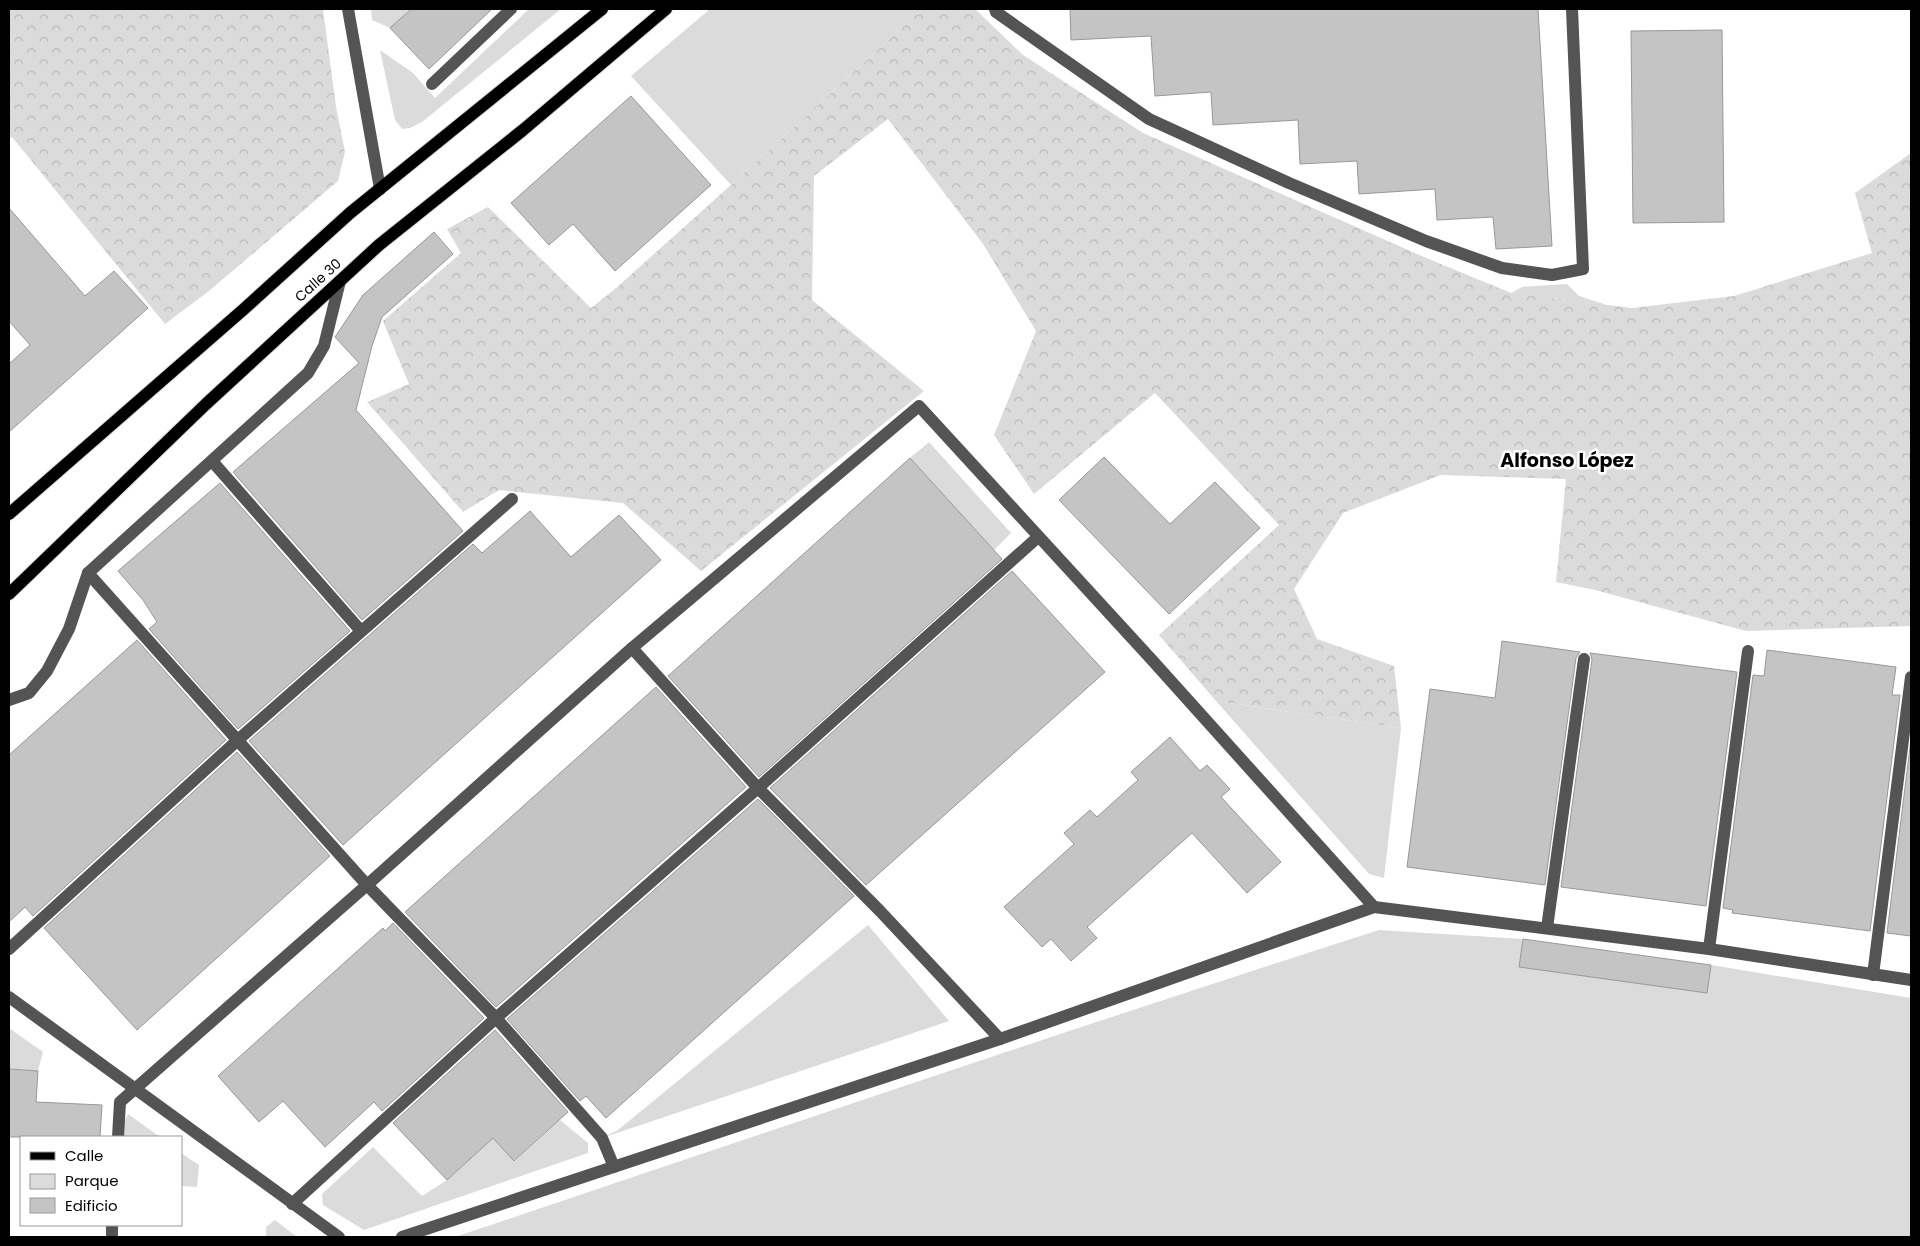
<svg xmlns="http://www.w3.org/2000/svg" width="1920" height="1246" font-family="Poppins,sans-serif">
<style>
.forest{fill:url(#forest-crowns)}
.green{fill:#dbdbdb}
.building{fill:#c4c4c4;stroke:#989898}
.lines{fill:none;stroke-linecap:round;stroke-linejoin:round}
.major-casing{stroke:#dbdbdb;stroke-width:14}
.minor{stroke:#545454;stroke-width:12}
.major{stroke:#000;stroke-width:12}
.labels{text-anchor:middle;stroke-width:5;stroke-linejoin:round;paint-order:stroke}
.street-label{font-size:14px;fill:#000;stroke:#fff}
.district-label{font-size:19px;font-weight:bold;fill:#000;stroke:#fff}
</style>
<defs>
<pattern id="forest-crowns" width="20" height="18" patternUnits="userSpaceOnUse" patternTransform="scale(1.25)"><rect width="20" height="18" fill="#dbdbdb"/><path d="M2 6a3 3 0 1 1 6 0M12 15a3 3 0 1 1 6 0" fill="none" stroke="#bababa"/></pattern>
</defs>
<rect width="100%" height="100%" fill="#fff"/>
<g class="forest">
<polygon points="9,9 323,9 336,107 345,152 338,181 209,291 165,324 12,137 9,139"/>
<polygon points="922,9 975,9 1023,55 1143,133 1424,257 1511,293 1632,308 1734,296 1872,253 1855,193 1911,153 1911,626 1746,631 1595,590 1556,582 1566,479 1441,475 1343,513 1294,589 1317,639 1394,666 1401,728 1216,701 1159,635 1279,525 1155,393 1034,494 994,435 1036,331 983,244 888,119 814,176 812,300 924,391 701,571 623,503 499,490 463,512 367,402 409,384 383,321 461,253 447,229 488,207 591,308 615,289 731,185"/>
</g>
<g class="green">
<polygon points="371,9 408,9 409,10 390,28 372,20"/>
<polygon points="529,9 561,9 422,122 410,128 402,129 395,120 380,50 413,73 435,98"/>
<polygon points="710,9 922,9 731,185 631,76"/>
<polygon points="1567,284 1579,296 1607,305 1511,293 1522,287"/>
<polygon points="929,442 1011,533 994,550 910,458"/>
<polygon points="1216,701 1401,728 1384,878 1369,874"/>
<polygon points="868,925 949,1021 602,1138 618,1130"/>
<path d="M1379,930L1523,939L1519,967L1707,993L1711,965L1911,998V1237H455C762,1134 1070,1029 1379,930Z"/>
<polygon points="9,1028 43,1052 38,1071 9,1069"/>
<polygon points="128,1114 160,1137 124,1137 124,1122"/>
<polygon points="560,1120 588,1143 588,1153 364,1230 323,1205 322,1194 373,1147 422,1196 447,1180 493,1138 515,1161"/>
<polygon points="181,1153 199,1165 197,1187 181,1186"/>
<polygon points="275,1220 297,1237 266,1237 266,1227"/>
</g>
<g class="building">
<polygon points="411,9 492,9 429,69 390,28"/>
<polygon points="1070,9 1538,9 1552,246 1496,249 1493,217 1437,220 1435,189 1359,194 1357,161 1300,164 1298,120 1213,125 1211,92 1155,96 1151,36 1071,40"/>
<polygon points="1722,30 1724,222 1633,223 1631,31"/>
<polygon points="631,96 711,185 615,271 573,224 549,245 511,203"/>
<polygon points="9,208 85,296 114,271 148,308 9,432 9,364 30,345 9,321"/>
<polygon points="434,232 453,254 382,317 372,346 356,410 463,531 362,620 233,472 359,363 335,337 363,295"/>
<polygon points="1104,457 1170,524 1215,482 1260,528 1169,614 1059,500"/>
<polygon points="910,458 1002,559 759,777 668,676"/>
<polygon points="220,483 350,631 238,729 149,629 157,622 143,600 118,571"/>
<polygon points="530,511 571,557 619,515 661,560 343,845 249,741 473,544 482,553"/>
<polygon points="1012,571 1105,672 866,885 770,788"/>
<polygon points="137,640 226,740 33,916 25,907 9,922 9,755"/>
<polygon points="1502,641 1580,652 1576,658 1545,885 1407,867 1430,689 1495,698"/>
<polygon points="1767,650 1896,667 1892,695 1900,695 1870,931 1732,913 1733,910 1723,908 1753,675 1764,676"/>
<polygon points="1590,653 1737,672 1706,906 1561,887 1592,660"/>
<polygon points="656,687 746,787 496,1007 405,912"/>
<polygon points="1170,737 1200,771 1207,765 1230,789 1221,797 1281,862 1247,893 1192,833 1087,927 1097,938 1071,961 1051,939 1042,947 1004,907 1074,844 1064,833 1090,810 1097,817 1138,780 1131,772"/>
<polygon points="1911,739 1911,936 1887,933"/>
<polygon points="237,752 330,856 137,1030 44,928"/>
<polygon points="758,799 854,896 606,1118 586,1096 580,1101 507,1019"/>
<polygon points="393,923 484,1018 382,1111 374,1102 325,1147 283,1101 259,1122 218,1076 383,928 385,931"/>
<polygon points="1523,939 1711,965 1707,993 1519,967"/>
<polygon points="495,1030 568,1112 514,1161 493,1138 447,1180 393,1123"/>
<polygon points="9,1069 38,1071 36,1102 102,1105 100,1137 9,1137"/>
</g>
<g class="lines">
<defs>
<g id="major">
<polyline points="9,514 244,309 350,213 602,9"/>
<polyline points="9,594 206,404 379,245 523,130 666,9"/>
</g>
</defs>
<use href="#major" class="major-casing"/>
<g class="minor">
<polyline points="348,9 380,189"/>
<polyline points="995,9 996,12 1149,119 1289,183 1426,241 1502,268 1552,275 1583,269 1572,9"/>
<polyline points="432,84 511,9"/>
<polyline points="212,461 361,631"/>
<polyline points="88,573 367,885 496,1018 602,1138 614,1167"/>
<polyline points="632,648 758,788 880,911 1000,1039"/>
<polyline points="9,700 29,693 47,671 69,629 88,573 308,373 324,346 340,281"/>
<polyline points="1547,928 1584,659"/>
<polyline points="9,949 239,739 512,499"/>
<polyline points="1709,949 1748,651"/>
<polyline points="1873,975 1911,677"/>
<polyline points="9,997 339,1237"/>
<polyline points="118,1137 120,1102 367,885 632,648 919,406 1152,660 1374,907"/>
<polyline points="292,1204 496,1018 758,788 1038,537"/>
<polyline points="112,1237 112,1225"/>
<polyline points="402,1237 1000,1039 1374,907 1709,949 1911,980"/>
</g>
<use href="#major" class="major"/>
</g>
<g class="labels">
<g class="street-label">
<text transform="translate(318 280) rotate(-42)" y="5">Calle 30</text>
</g>
<g class="district-label">
<text x="1567" y="467">Alfonso López</text>
</g>
</g>
<rect width="1920" height="1246" fill="none" stroke="#000000" stroke-width="20"/>
<rect x="20" y="1136" width="162" height="90" fill="#ffffff" stroke="#999999"/>
<rect x="30" y="1152" width="25" height="8" fill="#000000" stroke="#999999"/>
<text x="65" y="1161" font-size="15" fill="#000000">Calle</text>
<rect x="30" y="1174" width="25" height="15" fill="#dbdbdb" stroke="#999999"/>
<text x="65" y="1186" font-size="15" fill="#000000">Parque</text>
<rect x="30" y="1198" width="25" height="15" fill="#c4c4c4" stroke="#999999"/>
<text x="65" y="1211" font-size="15" fill="#000000">Edificio</text>
</svg>
